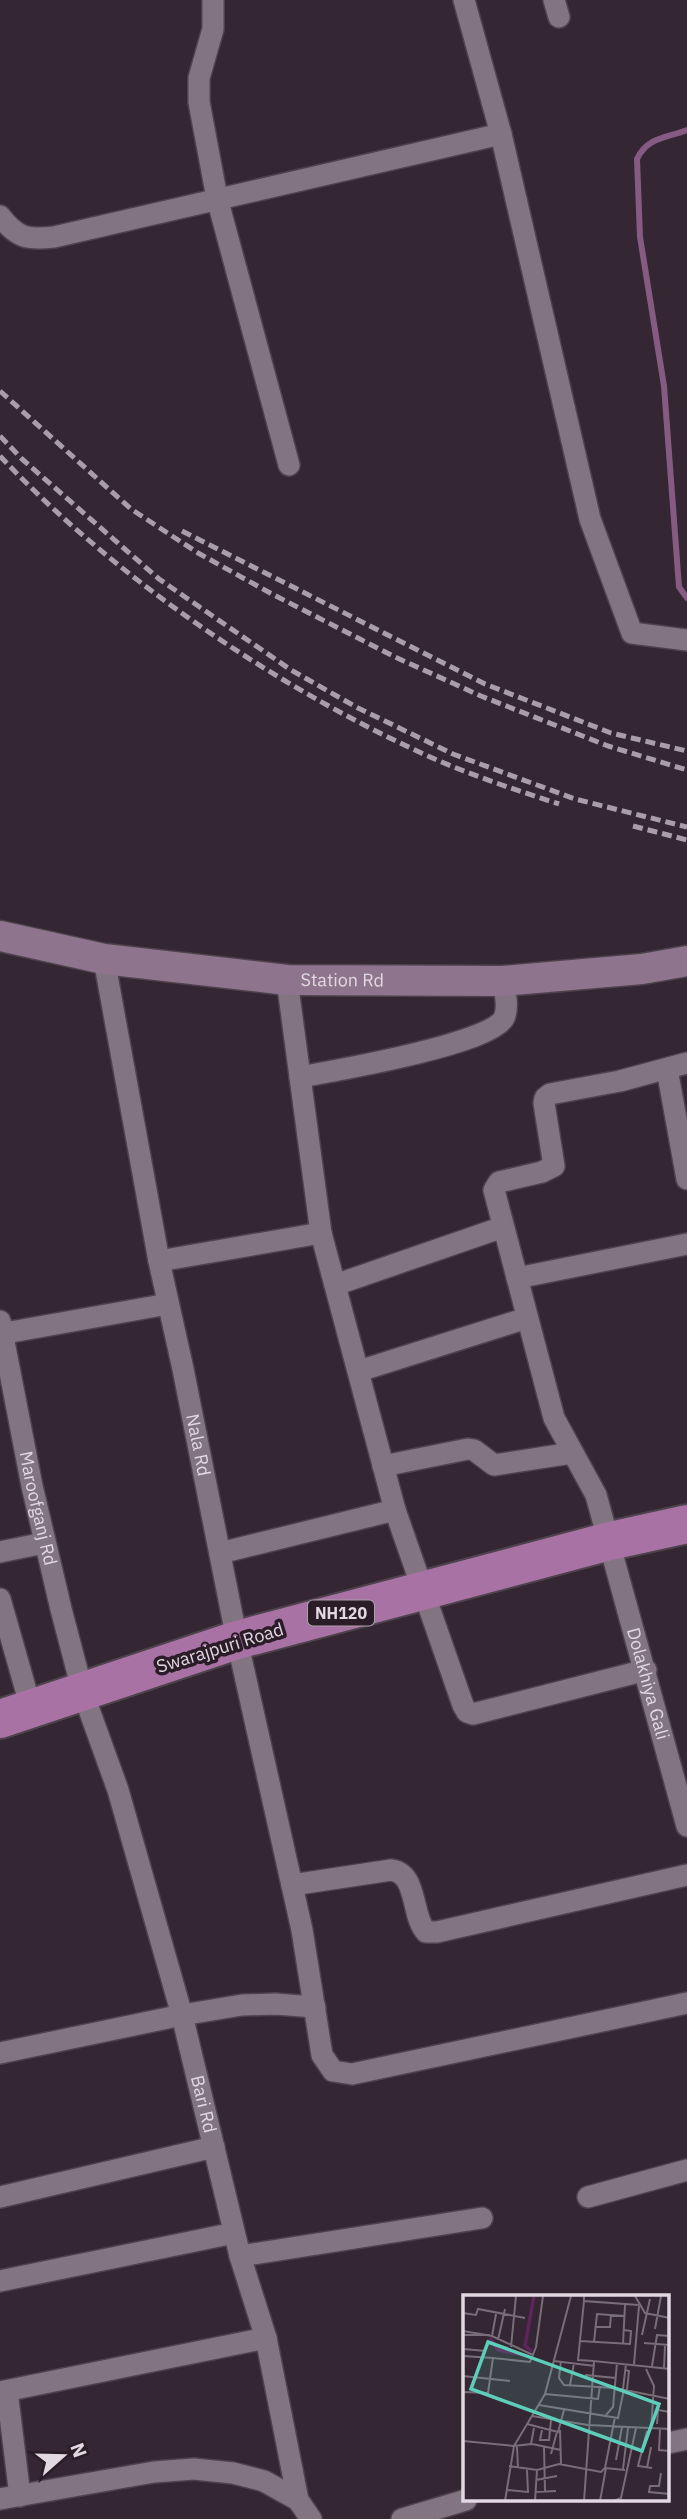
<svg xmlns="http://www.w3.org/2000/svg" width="687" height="2519" font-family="'IBM Plex Sans',sans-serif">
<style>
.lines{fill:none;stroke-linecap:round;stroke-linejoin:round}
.stream{stroke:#855b83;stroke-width:6}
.street-casing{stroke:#4e434d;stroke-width:24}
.secondary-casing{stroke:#4e434d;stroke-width:33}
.highway-casing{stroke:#4e434d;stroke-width:42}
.street{stroke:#837482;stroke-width:21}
.secondary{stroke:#8e748c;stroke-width:30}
.highway{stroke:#a873a4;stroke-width:38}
.rail{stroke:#a99ea8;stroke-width:5;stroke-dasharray:10 5;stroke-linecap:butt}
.labels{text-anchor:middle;stroke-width:7;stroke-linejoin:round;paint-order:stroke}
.shield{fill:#2a1d28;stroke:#aaa0a9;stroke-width:2}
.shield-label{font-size:16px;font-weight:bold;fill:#e1d8e0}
.street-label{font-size:18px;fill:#e1d8e0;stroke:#2a1d28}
.inset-river{fill:none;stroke:#5d255b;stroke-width:3.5}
.inset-road{fill:none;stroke:#796d78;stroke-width:2}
.view{fill:#5dceb9;fill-opacity:0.15;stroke:#5dceb9;stroke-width:3.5}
.inset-edge{fill:none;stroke:#e1d8e0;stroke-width:3.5}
</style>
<rect width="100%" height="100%" fill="#342632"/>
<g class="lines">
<path class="stream" d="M687,130C667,138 647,137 637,159L640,237L664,386L679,587L687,598"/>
<defs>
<g id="street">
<polyline points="213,0 213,29 199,78 199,102 217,198 289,465"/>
<polyline points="554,0 559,17"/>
<polyline points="501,134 590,519 632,633 687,640"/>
<path d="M0,216C17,238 27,240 54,237L501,134L464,0"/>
<path id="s1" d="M104,959L159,1261L183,1369L237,1640L302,1930L322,2055L333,2071L352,2074L687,2003"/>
<polyline points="287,980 321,1233 395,1510 463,1705 467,1712 473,1714 646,1670"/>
<path id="s2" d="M687,1063L620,1081L550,1094L545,1098L544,1103L554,1166L542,1172L499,1182L494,1190L554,1418L596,1495L687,1826"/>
<polyline points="667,1069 687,1179"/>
<path d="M300,1077C333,1071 491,1044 504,1018C509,1007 505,992 503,981"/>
<polyline points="159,1261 321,1233"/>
<polyline points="517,1278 687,1244"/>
<polyline points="335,1285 503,1227"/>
<path id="s3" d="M0,1321L32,1486L61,1609L83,1693L118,1790L182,2015L240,2256L266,2338L298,2500L311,2519"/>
<polyline points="0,1334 168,1304"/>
<polyline points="359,1371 527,1318"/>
<polyline points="383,1466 468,1449 474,1450 494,1465 572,1453"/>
<polyline points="0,1552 44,1543"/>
<polyline points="220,1553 395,1510"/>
<polyline points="0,1599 31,1708"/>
<path d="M292,1885L391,1870C418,1873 411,1916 426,1932H437L687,1875"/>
<polyline points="0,2053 182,2015 242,2005 275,2004 315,2007"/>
<polyline points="0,2197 214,2147"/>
<polyline points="588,2197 687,2170"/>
<polyline points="240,2256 482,2218"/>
<polyline points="0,2281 234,2233"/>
<polyline points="7,2391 20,2496"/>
<polyline points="0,2392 266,2338"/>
<polyline points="668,2443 687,2439"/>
<polyline points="0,2499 154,2472 194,2469 233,2473 264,2481 298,2500"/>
<polyline points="402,2519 466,2500"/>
</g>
<g id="secondary">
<path id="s4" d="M0,936L104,959L287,980L503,981L642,969L687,961"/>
</g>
<polyline id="highway" points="0,1719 237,1640 610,1541 687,1524"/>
</defs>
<use href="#street" class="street-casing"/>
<use href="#secondary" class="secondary-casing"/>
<use href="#highway" class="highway-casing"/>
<use href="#street" class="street"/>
<use href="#secondary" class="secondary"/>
<use href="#highway" class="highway"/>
<g class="rail">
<polyline points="0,391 131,509 198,553 272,594 395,657 481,696 608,746 687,770"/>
<polyline points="0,436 22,459 159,579 291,670 358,708 453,754 575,799 687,827"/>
<path d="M0,456C112,575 267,681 415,750C461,772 510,788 559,804"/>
<polyline points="182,531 485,684 611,733 687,751"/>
<polyline points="633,826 687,840"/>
</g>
</g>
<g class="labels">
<rect class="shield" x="308" y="1600.5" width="66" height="25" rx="5"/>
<g class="shield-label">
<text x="341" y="1619">NH120</text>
</g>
<g class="street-label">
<text dy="6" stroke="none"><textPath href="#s4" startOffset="346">Station Rd</textPath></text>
<text dy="6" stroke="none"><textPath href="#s1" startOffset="495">Nala Rd</textPath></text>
<text dy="6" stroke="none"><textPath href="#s3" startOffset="191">Maroofganj Rd</textPath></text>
<text transform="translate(220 1648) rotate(-17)" y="6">Swarajpuri Road</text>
<text dy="6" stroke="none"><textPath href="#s2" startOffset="802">Dolakhiya Gali</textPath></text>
<text dy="6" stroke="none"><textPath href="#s3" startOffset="810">Bari Rd</textPath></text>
</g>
</g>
<g transform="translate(463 2295)">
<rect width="206" height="206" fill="#342632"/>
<path class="inset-river" d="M27,43L35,55L66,61M69,56L62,51L71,1"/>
<path class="inset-road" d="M121,1V6L176,10M172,1L182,18L207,23M121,6L115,65L131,66M0,18L13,20L15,14L62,23M133,32H147L148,20M192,34L198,1M0,36L29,41L70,60M0,40H27M179,40L187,4M29,41L33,19M35,45L42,14M117,46L167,49L168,36L161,35M131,47L134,19L162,21M181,48L207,50M160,49L162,10M48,52L53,1M0,54L23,56M0,61L30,63L25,98L0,97M30,63L67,67L73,52L80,1M91,66L132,71M98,66L96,83L101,90L152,93L207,104M171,69L176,11M189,71L194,40L207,41M201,73L202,50M183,74L191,91L188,134M162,75L166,76L164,95M122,80L153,83M0,81L47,86M107,90L111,68M160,94L163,69M82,99L135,104L137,91M76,110L155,123L161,94M143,120L150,112L154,68M69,121L125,130L207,134M64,129L95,137L101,115M194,129L195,115L207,117M197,134L196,155L207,156M79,135L77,145H86L88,125M97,135L98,169M184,136L175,171L189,173M0,146L51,151M69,149L98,155M51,151L68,149L71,133M54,152L55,173M81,152L82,196M88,159L94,137M153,165L159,132M46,171L74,175L96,169L138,177L142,173L162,175M206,172V147M142,173L152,122M184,173L188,152M160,174L165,133M198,178L196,191H187L186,197L207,199M73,185L94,181M44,195L65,197L64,175M72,197L93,196M42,206L51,151L82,99L108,1M72,206L74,175M121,206L131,66L207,74M137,206L143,173M151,206L158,203L173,133"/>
<path class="view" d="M25,47L196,109L179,156L8,94Z"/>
<rect width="206" height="206" class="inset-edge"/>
</g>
<g transform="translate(63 2456) rotate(70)" stroke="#2a1d28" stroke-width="5" paint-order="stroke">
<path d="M0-5L12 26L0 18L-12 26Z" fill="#e1d8e0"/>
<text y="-10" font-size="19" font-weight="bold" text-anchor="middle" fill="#e1d8e0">N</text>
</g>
</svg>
